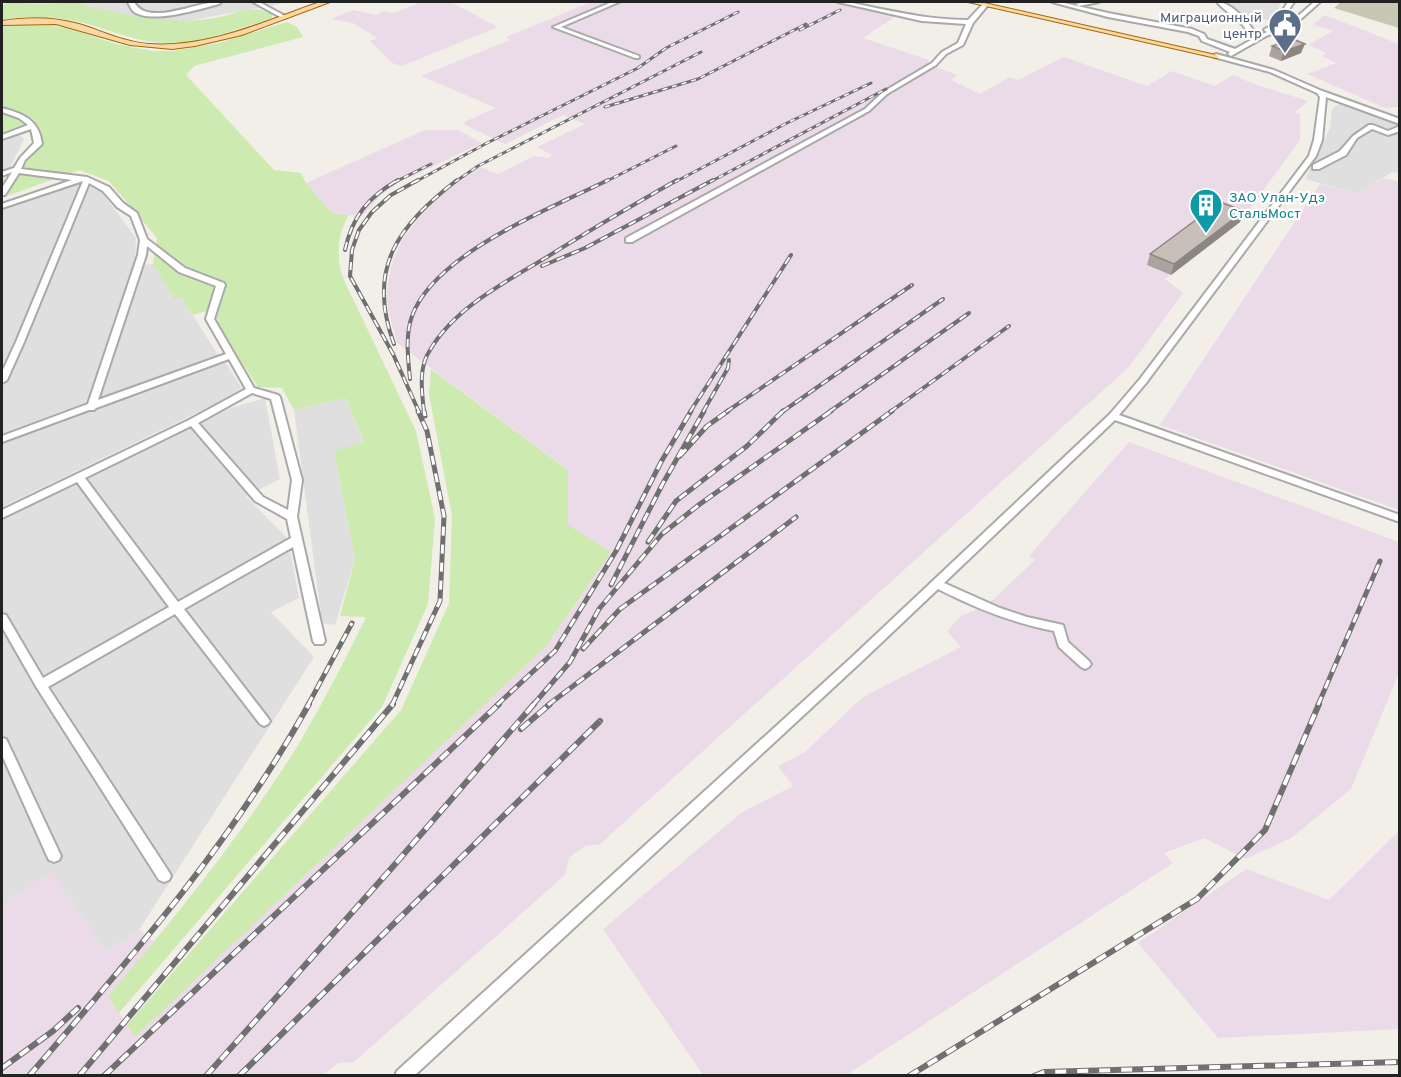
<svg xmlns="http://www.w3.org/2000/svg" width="1401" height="1077" font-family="Overpass,sans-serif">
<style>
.residential{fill:#e0dfdf}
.industrial{fill:#ebdbe8}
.construction{fill:#c7c7b4}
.grass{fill:#cdebb0}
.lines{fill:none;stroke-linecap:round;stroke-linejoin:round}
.minor-casing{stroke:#a9a9a9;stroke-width:4}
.major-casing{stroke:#a06b00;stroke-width:2}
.minor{fill:#fff;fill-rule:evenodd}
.major{fill:#fcd6a4;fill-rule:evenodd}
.rail-far3-casing{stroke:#707070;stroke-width:3}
.rail-far2-casing{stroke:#707070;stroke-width:4}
.rail-far1-casing{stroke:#707070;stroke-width:5}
.rail-casing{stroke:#707070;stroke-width:6}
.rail-far3{stroke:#fff;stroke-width:1.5;stroke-dasharray:5;stroke-linecap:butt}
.rail-far2{stroke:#fff;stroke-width:2;stroke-dasharray:8;stroke-linecap:butt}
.rail-far1{stroke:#fff;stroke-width:3;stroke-dasharray:9;stroke-linecap:butt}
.rail{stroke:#fff;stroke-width:4;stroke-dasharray:11;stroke-linecap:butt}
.wall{fill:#aba49e}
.shaded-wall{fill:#8b8681}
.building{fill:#c7bfb8;stroke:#8b8681;stroke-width:1.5}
.labels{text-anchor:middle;stroke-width:4.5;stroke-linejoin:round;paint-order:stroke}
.far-service-label{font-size:14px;fill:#4e5e75;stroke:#fff;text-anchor:end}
.far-culture-label{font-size:14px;fill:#0d838f;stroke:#fff;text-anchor:start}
</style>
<rect width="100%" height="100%" fill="#f2efe9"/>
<g class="residential">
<polygon points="16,2 290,2 151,28 29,14"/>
<polygon points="1227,2 1281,2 1274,21 1244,16"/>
<polygon points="1342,102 1399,125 1399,173 1392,172 1358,194 1305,179 1330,128 1332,109"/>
<polygon points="18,134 24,139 2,184 2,140"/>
<polygon points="76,182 97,186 136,238 135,265 153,264 174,298 182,298 218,355 2,435 2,208"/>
<polygon points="225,362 242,388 215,404 2,507 2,443"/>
<polygon points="265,398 280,479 246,496 288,539 299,598 271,612 314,657 139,930 106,953 52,873 2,903 2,520 231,408"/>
<polygon points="346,398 364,443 334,451 355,559 335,625 322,623 294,410"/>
</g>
<g class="industrial">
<polygon points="421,2 451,2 498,27 402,66 392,63 370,41 378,38 353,23 331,19 353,10 376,15 385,11 392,14"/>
<polygon points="591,2 832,2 896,16 863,38 929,60 927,64 958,75 951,80 980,94 1010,77 1018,80 1064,57 1147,86 1172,71 1215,86 1233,75 1254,84 1308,101 1295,112 1300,114 1300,140 1240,222 1165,279 1183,293 1129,367 600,844 585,846 569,858 565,875 354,1062 338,1063 321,1076 2,1076 2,903 52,872 106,953 139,930 155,942 108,996 135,1037 610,552 568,525 567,469 397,343 388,310 387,291 391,266 402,240 427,207 453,185 480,167 498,174 534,156 549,158 552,155 537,147 585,124 563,115 505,144 465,125 464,122 496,108 421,76 510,40 506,37"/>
<polygon points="1325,15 1399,44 1399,107 1385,108 1307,74 1336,63 1322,56 1327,53 1308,45 1333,31 1313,25"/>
<polygon points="425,130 458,130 482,143 398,183 381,195 362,216 333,214 306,183"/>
<polygon points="1384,178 1400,182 1399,510 1160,425 1320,184 1358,194"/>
<polygon points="1129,442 1399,542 1399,673 1351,789 1291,838 1246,859 1204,838 1164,853 1173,863 846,1075 703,1075 603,929 741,813 793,786 778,766 805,752 863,697 961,647 947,631 962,615 985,607 1035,560 1029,556"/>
<polygon points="1399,831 1399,1029 1218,1038 1138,943 1246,869 1329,900"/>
</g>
<polygon class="construction" points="1341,2 1399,2 1399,28 1334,8"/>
<g class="grass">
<path d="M8,2H28L30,5L82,2L86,6C128,14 172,26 215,18C239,14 248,3 272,14V18C238,29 201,44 165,43C135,42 108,29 80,22C54,16 27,16 2,20V6Z"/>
<path d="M287,22L297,27L303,37L194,66L186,75L274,170L301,173L306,183L333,214L349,215C337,235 336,257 343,278L416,431L435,518L428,604L382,707L119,1013L108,996C175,918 240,837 295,750C321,707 344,662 366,617L340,616L355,559L334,451L364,442L346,398L294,410L282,388L258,387L207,311L193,315L182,298L174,299L153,264L157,238L109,181L79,170L7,196L42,134L30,123L2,133V25L34,24L67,28L116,44L152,51H173L219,43Z"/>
<polygon points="431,369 568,470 568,525 611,552 546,646 135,1037 127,1025 401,710 449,603 452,516 429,394"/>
</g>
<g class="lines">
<defs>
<g id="minor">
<path d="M128,2H134C148,28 199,0 221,2L219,4C200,9 149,25 133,11C132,10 128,3 128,2Z"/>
<polygon points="253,2 259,2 287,17 282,18"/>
<polygon points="612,2 619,2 561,27 639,56 639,58 635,58 553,27"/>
<path d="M838,2H847C887,10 927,20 968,20L983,4L988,5L973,23L963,45L946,54L936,65L887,94L869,111L632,242H626V238L865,109L883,92L932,63L942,52L958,43L966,24L922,21Z"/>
<path d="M1052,2H1060L1108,13L1192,29L1204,34L1207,39L1235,49L1251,40C1246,21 1228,15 1217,2C1232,2 1251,24 1257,37L1267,32L1264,30L1265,29L1274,24L1288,2H1294L1278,26L1271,30L1289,24L1314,2H1320L1293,26L1266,36L1231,56L1228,54L1230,52L1202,41L1199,36L1188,32L1108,17Z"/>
<polygon points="1085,2 1099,2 1079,6 1076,4"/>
<path d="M1216,54L1274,70L1322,91L1400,119V124L1326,97L1322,140L1316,156L1146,383L1119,415L1400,515V522L1115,420L944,583L1000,608L1027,617L1063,625L1068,642L1089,661L1091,664L1089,667L1085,669L1081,667L1059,647L1054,631C1013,623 975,608 938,589L860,663L414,1076H395L397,1071L852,657L1110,414L1140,379L1309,156L1314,140L1320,97L1317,93L1270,72L1214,57L1213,56Z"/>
<path d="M2,108C24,114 39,120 42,144L25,160L21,169L87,177L109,187L123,203L137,213L147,239L185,268L224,283L225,285L214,319L254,388L278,395L280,397L302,480L297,517L325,641L323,644H315L313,641L293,547L184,609L268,718L270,721L268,724L264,726L260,724L175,614L48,687L169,872L171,876L169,880L164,882L159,880L37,688L2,627V614L6,615L43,678L169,607L77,482L2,518V510L189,420L246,389L229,359L96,408L94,410H89L2,442V436L88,404L138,255L140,240L131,216L117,207L103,191L89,183L24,342L7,380L2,383V372L16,342L83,181L2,208V204L72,180L19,173L5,195H2V188L12,172L2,176V172L14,168L20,158L34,143L31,129L2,139V135L28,125L19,118L2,112ZM147,246L179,272L216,286L206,319L226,354L98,400L146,255ZM252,393L271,399L292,480L288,510L263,497L198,423ZM191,426L255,501L287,519L291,538L178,602L85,478Z"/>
<polygon points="1369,125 1373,125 1388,131 1400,126 1400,131 1388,135 1372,129 1357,138 1346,155 1319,169 1313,169 1313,165 1340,151 1353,136"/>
<polygon points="2,738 6,739 8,743 61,856 59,860 54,862 49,860 47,856 2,755"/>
</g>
<g id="major">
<path d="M320,2H330L242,35L195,46L172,49L130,45L56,24L2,25V21C27,17 53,17 79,24C102,31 124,42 149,44C209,48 265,21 320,2Z"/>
<polygon points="968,2 980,2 1220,56 1216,58"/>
</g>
</defs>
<use href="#minor" class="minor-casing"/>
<use href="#major" class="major-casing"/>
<use href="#minor" class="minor"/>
<use href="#major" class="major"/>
<defs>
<g id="rail-far3">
<polyline points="800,30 840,10"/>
<polyline points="605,107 698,79 806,24"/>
<polyline points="395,182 431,164"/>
<polyline points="415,182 487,143 638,68 666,48 738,12"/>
<polyline points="455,182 478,166 701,52"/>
<polyline points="605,182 676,146"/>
<polyline points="675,182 787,123 871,83"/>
<polyline points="710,182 886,89"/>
</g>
<g id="rail-far2">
<polyline points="418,180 391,195 372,212 359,230 352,250 350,276 393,354 419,412"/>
<path d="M345,250C352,217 368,197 398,180"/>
<polyline points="542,266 585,248 713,180"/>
<path d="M394,344C366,268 398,226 457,180"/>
<path d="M410,379C408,358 405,336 412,316C435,253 550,209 608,180"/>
<path d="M424,412C422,392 418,368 430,350C455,307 506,282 547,257C590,230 633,205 677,180"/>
<polyline points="690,412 791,255"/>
<polyline points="703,412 728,368 729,360"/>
<polyline points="726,412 912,285"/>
<polyline points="782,412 943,299"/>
<polyline points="829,412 969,313"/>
<polyline points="890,412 1009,326"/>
</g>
<g id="rail-far1">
<polyline points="424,411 425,416"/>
<polyline points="680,456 707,426 728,411"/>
<polyline points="648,542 676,501 747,446 783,411"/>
<polyline points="611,585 662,485 704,411"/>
<polyline points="583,649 620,609 892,411"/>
<polyline points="308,705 352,623"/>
<polyline points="392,705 440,601 444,516 427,431 418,411"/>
<polyline points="497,705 555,651 616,551 661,462 691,411"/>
<polyline points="533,705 570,662 599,609 662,534 700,504 831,411"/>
<polyline points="548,705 796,517"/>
<polyline points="1318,705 1380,561"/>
</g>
<g id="rail">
<polyline points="521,729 550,704"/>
<polyline points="2,1068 53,1031 78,1008"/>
<path d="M29,1076C131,958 233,841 309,704"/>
<polyline points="79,1076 393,704"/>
<polyline points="104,1076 499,704"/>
<polyline points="206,1076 390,870 534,704"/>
<polyline points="239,1076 600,721"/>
<polyline points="909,1076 1197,899 1265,830 1319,704"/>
<polyline points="1034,1076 1044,1072 1400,1062"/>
</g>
</defs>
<use href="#rail-far3" class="rail-far3-casing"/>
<use href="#rail-far2" class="rail-far2-casing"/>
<use href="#rail-far1" class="rail-far1-casing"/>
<use href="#rail" class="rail-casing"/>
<use href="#rail-far3" class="rail-far3"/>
<use href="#rail-far2" class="rail-far2"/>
<use href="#rail-far1" class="rail-far1"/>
<use href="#rail" class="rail"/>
</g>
<g class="wall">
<polygon points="1272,46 1301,53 1281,61 1269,56"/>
<polygon points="1244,211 1240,222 1171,275 1147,265 1150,254"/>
</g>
<g class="shaded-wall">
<polygon points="1305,44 1301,53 1281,61 1284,51"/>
<polygon points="1244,211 1240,222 1171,275 1174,264"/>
</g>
<g class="building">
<polygon points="1293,39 1305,44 1284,51 1272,46"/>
<polygon points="1220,202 1244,211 1174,264 1150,254"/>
</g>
<defs>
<symbol id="civic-pin" viewBox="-11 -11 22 30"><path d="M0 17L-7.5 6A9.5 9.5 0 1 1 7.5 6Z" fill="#5c6f8a" stroke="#fff"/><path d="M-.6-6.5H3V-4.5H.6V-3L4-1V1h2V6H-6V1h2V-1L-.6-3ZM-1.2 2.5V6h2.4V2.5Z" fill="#fff"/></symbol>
<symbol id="building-pin" viewBox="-11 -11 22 30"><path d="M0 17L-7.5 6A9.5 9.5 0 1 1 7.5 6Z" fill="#0f9aa8" stroke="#fff"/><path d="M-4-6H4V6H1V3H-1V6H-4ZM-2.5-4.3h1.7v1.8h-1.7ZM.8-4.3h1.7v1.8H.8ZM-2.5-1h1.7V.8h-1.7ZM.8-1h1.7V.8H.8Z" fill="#fff"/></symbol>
</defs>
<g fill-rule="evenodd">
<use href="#civic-pin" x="1266" y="6" width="38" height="52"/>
<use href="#building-pin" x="1187" y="186" width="38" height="52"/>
</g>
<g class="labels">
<g class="far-service-label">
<text x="1262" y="22">Миграционный<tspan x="1262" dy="16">центр</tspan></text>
</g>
<g class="far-culture-label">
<text x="1229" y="202">ЗАО Улан-Удэ<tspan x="1229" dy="16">СтальМост</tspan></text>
</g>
</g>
<rect width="1401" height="1077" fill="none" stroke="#222222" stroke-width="6"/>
</svg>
